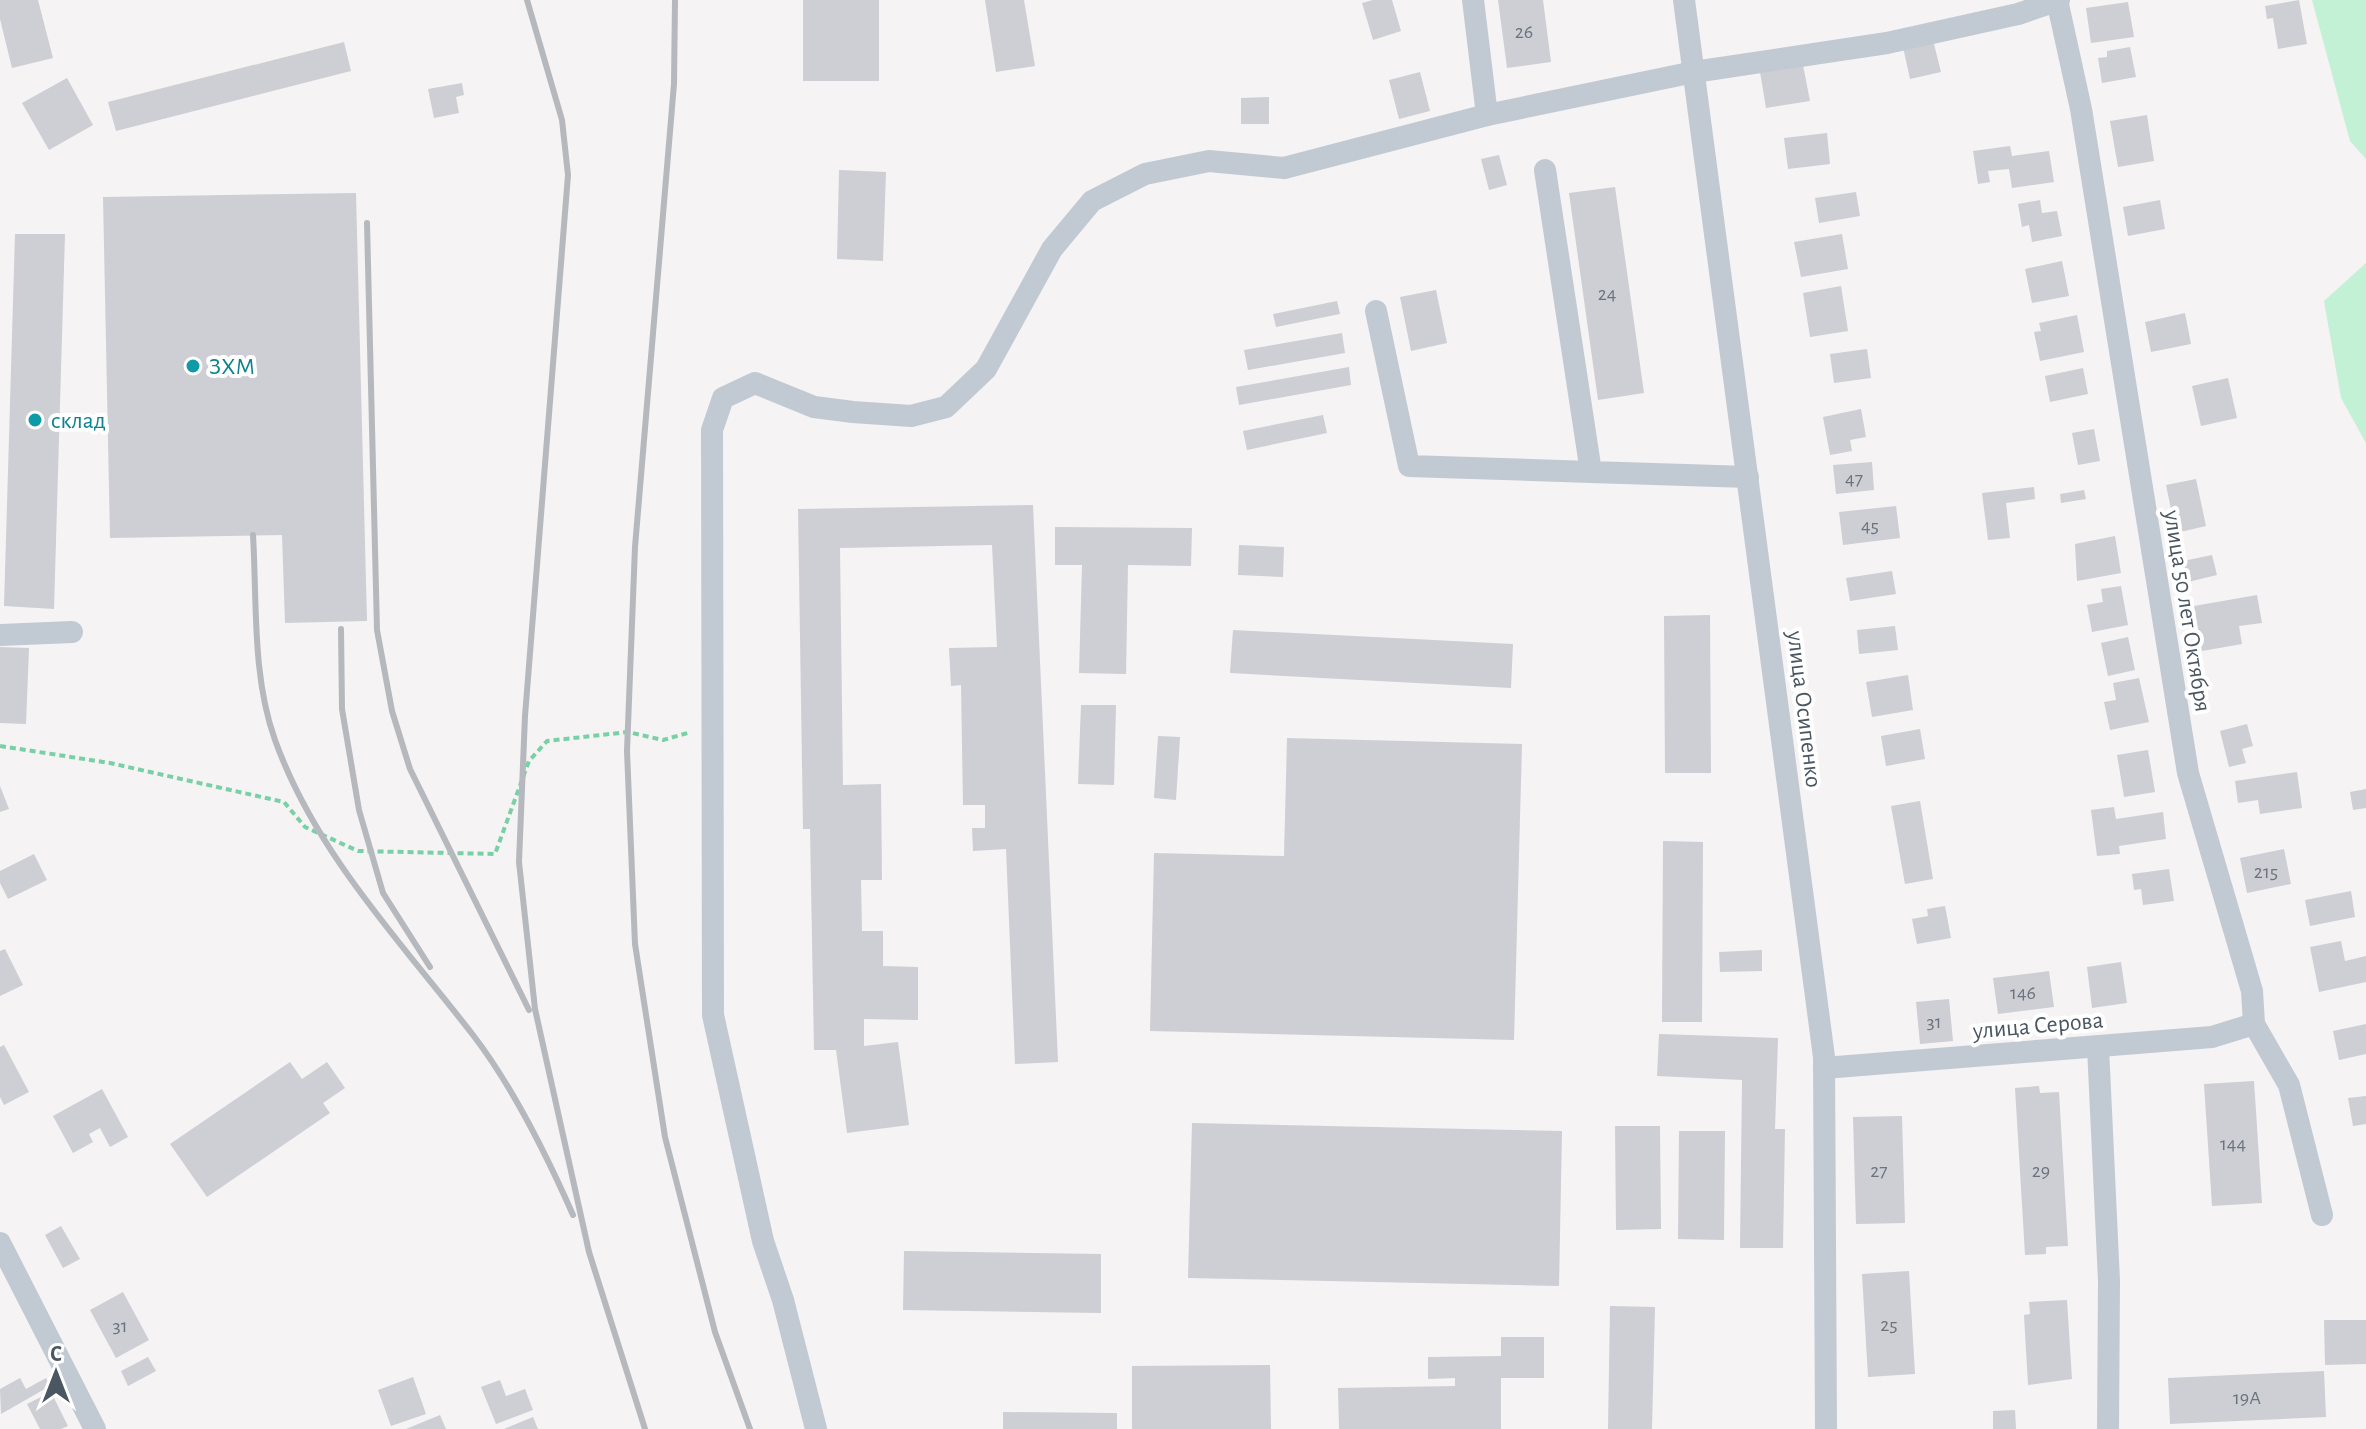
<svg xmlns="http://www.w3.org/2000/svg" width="2366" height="1429" font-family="'Alegreya Sans',sans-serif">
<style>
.green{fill:#c3f1d5}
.building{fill:#cdcfd5}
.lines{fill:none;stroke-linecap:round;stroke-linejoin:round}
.path{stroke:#7ad0a6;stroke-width:4;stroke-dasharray:6 4;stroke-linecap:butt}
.minor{stroke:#c1cad2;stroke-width:22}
.rail{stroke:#b5b8bd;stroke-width:6}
.culture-dot{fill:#0f9aa8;stroke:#fff;stroke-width:3}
.labels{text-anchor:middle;stroke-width:8;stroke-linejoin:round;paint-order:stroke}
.number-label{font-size:20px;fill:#6b747e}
.culture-label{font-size:24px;fill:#0d838f;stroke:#fff;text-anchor:start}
.street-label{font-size:24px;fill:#4a5661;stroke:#fff}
</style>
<rect width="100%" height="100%" fill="#f5f3f3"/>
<g class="green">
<polygon points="2312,0 2366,0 2366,159 2350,141"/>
<polygon points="2366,263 2366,443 2341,398 2324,301"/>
</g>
<g class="building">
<polygon points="0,0 38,0 53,58 12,68 0,19"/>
<rect x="803" y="0" width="76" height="81"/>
<polygon points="985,0 1024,0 1035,66 996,72"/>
<polygon points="1373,0 1392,0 1401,31 1373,40 1362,3"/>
<polygon points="1498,0 1543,0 1551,62 1507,68"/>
<polygon points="2299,0 2307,44 2278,49 2273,18 2267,19 2265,6"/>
<polygon points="2128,2 2134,37 2091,43 2086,8"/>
<polygon points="1933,40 1941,72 1910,79 1903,47"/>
<polygon points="344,42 351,71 116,131 108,102"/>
<polygon points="2130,47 2136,77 2102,83 2098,58 2107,57 2107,51"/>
<polygon points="1803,65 1810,101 1766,108 1760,72"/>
<polygon points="1420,72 1430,111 1399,119 1389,80"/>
<polygon points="67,78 93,125 49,150 22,103"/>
<polygon points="462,83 464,95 456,97 459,113 434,118 428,89"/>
<polygon points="1269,97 1269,124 1241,124 1241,98"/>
<polygon points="2147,115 2154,161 2118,167 2110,121"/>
<polygon points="1827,133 1830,164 1788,169 1784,138"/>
<polygon points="2010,146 2012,156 2049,151 2054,182 2012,188 2009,169 1988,171 1990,182 1978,184 1973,151"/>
<polygon points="1499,155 1507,185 1489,190 1481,159"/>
<polygon points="839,170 886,172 883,261 837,259"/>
<polygon points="1615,187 1644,393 1598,400 1569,193"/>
<polygon points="1856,192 1860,216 1819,223 1815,198"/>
<polygon points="356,193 367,621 285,623 282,535 110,538 103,197"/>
<polygon points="2040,200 2042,213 2057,211 2062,236 2032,242 2029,225 2022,227 2018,204"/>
<polygon points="2160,200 2165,229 2128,236 2123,207"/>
<polygon points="15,234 65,234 54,609 4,606"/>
<polygon points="1842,234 1848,269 1801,277 1794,242"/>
<polygon points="2062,261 2069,296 2032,303 2025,269"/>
<polygon points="1841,286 1848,331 1810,337 1803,293"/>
<polygon points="1436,290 1447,343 1411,351 1400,297"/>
<polygon points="1337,301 1340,314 1276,327 1273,314"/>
<polygon points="2185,313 2191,344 2151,352 2145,322"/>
<polygon points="2077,315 2084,352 2040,361 2034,332 2041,331 2039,323"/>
<polygon points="1342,333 1345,353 1248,370 1244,350"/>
<polygon points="1867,349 1871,378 1834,383 1830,354"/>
<polygon points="1349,367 1351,385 1239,405 1236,387"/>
<polygon points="2083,368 2088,394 2050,402 2045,376"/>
<polygon points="2228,378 2237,418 2201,426 2192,386"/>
<polygon points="1861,409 1866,437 1850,440 1852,451 1830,455 1823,417"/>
<polygon points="1323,415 1327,433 1247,450 1243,431"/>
<polygon points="2094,429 2100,461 2078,465 2072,433"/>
<polygon points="1872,462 1874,490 1836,494 1833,465"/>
<polygon points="2196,479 2206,526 2176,533 2166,485"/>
<polygon points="2034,487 2035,499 2006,503 2010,538 1988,540 1982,493"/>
<polygon points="2084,490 2086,499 2061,503 2060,494"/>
<polygon points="1033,505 1058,1062 1015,1064 1006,849 973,851 972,828 985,828 985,805 963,805 961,685 951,686 949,648 997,647 992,545 840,548 843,785 881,784 882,880 861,880 862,931 883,931 883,966 918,967 918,1020 864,1019 864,1046 898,1042 909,1125 847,1133 836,1050 814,1050 810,829 803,829 798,509"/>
<polygon points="1896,506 1900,538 1843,545 1839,512"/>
<polygon points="1055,527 1192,528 1191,566 1128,565 1126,674 1079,673 1082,565 1055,565"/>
<polygon points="2115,536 2121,573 2077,581 2075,544"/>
<polygon points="1239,545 1284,547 1283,577 1238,575"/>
<polygon points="2212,555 2217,575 2188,582 2183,561"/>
<polygon points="1892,571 1896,594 1850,601 1846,578"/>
<polygon points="2121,586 2128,625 2092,632 2087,605 2103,602 2101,589"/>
<polygon points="2257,595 2262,623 2239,626 2242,644 2202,651 2194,606"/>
<polygon points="1710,615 1711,773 1665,773 1664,616"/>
<polygon points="1895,626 1898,650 1859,654 1857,630"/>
<polygon points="1233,630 1513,644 1511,688 1230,673"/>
<polygon points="2128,637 2135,670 2108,676 2101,643"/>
<polygon points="0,647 29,648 26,724 0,723"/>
<polygon points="1908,675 1913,710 1872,717 1866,682"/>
<polygon points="2139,678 2149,722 2110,730 2104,702 2116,700 2113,683"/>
<polygon points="1081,705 1116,705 1114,785 1078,784"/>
<polygon points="2247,724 2253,746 2242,749 2246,763 2229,767 2220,731"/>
<polygon points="1920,729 1925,759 1886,766 1881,736"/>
<polygon points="1158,736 1180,737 1176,800 1154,798"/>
<polygon points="1287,738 1522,744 1514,1040 1150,1031 1154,853 1284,856"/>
<polygon points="2148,750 2155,792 2124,797 2117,755"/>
<polygon points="2297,772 2302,808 2260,814 2258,800 2238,803 2235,781"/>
<polygon points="0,786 9,809 0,812"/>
<polygon points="2366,789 2366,808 2353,810 2350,792"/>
<polygon points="1920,801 1933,879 1905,884 1891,806"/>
<polygon points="2114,807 2116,819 2163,812 2166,839 2119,846 2120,854 2097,856 2091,810"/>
<polygon points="1663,841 1703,842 1702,1022 1662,1022"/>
<polygon points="2284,849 2291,884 2247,893 2240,858"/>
<polygon points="34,854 47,880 8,899 0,883 0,871"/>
<polygon points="2169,869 2174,901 2143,905 2141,889 2134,890 2132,874"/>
<polygon points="2351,891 2355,917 2310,926 2305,900"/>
<polygon points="1945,906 1951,938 1917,944 1912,919 1928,916 1927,909"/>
<polygon points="2341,941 2345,961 2366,956 2366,982 2319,992 2310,947"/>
<polygon points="5,949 23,985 0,996 0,951"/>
<polygon points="1762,950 1762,971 1720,972 1719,952"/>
<polygon points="2121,962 2127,1003 2092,1008 2087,967"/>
<polygon points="2049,971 2054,1007 1998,1014 1993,978"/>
<polygon points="1949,999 1953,1041 1920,1044 1916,1002"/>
<polygon points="2366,1024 2366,1054 2339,1060 2333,1031"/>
<polygon points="1659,1034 1778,1038 1775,1129 1785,1129 1783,1248 1740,1248 1742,1080 1657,1076"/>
<polygon points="4,1045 29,1092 4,1105 0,1097 0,1047"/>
<polygon points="290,1062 302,1079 327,1062 345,1088 323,1103 330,1113 207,1197 170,1144"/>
<polygon points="2254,1081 2262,1203 2212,1206 2204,1084"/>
<polygon points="2039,1086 2040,1093 2059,1092 2068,1246 2046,1247 2046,1254 2025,1255 2015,1088"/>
<polygon points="102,1089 128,1137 110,1147 100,1128 89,1134 93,1142 73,1153 53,1116"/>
<polygon points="2366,1096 2366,1124 2353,1126 2348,1098"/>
<polygon points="1902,1116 1905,1223 1856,1224 1853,1117"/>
<polygon points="1192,1123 1562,1131 1559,1286 1188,1278"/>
<polygon points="1615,1126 1660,1126 1661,1229 1616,1230"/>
<polygon points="1679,1131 1725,1131 1724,1240 1678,1239"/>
<polygon points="61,1226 80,1259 63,1268 45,1235"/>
<polygon points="904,1251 1101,1254 1101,1313 903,1310"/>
<polygon points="1909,1271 1915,1374 1868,1377 1862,1274"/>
<polygon points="123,1292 149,1340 116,1358 90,1310"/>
<polygon points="2067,1300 2072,1379 2028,1385 2024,1315 2030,1314 2029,1302"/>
<polygon points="1610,1306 1655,1307 1652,1429 1608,1429"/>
<polygon points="2324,1320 2366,1320 2366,1364 2325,1365"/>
<polygon points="1501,1337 1544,1337 1544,1378 1501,1378 1501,1429 1339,1429 1338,1388 1455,1386 1455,1378 1428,1379 1428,1357 1501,1356"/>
<polygon points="148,1357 156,1371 128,1386 121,1371"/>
<polygon points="1270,1365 1271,1429 1132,1429 1132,1366"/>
<polygon points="2324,1371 2326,1417 2170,1424 2168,1378"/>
<polygon points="413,1377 426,1414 391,1426 378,1390"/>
<polygon points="20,1378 26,1389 46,1378 50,1386 1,1414 0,1389"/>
<polygon points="500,1380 506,1396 525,1389 533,1410 496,1424 481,1387"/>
<polygon points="51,1392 68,1426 61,1429 40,1429 27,1404"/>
<polygon points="2015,1410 2016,1429 1993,1429 1993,1411"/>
<polygon points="1003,1412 1117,1413 1117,1429 1003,1429"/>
<polygon points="440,1415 446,1429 406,1429"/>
<polygon points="533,1417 538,1429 504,1429"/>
</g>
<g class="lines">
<polyline class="path" points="0,746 110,763 284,802 305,827 358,851 495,854 529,761 547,741 628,732 663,740 691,732"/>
<g class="minor">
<polyline points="1473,0 1487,115"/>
<polyline points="1684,0 1824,1057 1826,1429"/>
<polyline points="2057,0 2081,109 2188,773 2252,991 2254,1024 2289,1085 2322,1215"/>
<polyline points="1545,170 1591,472 1748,477"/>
<polyline points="1376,311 1409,466 1591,472"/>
<polyline points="0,635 72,632"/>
<polyline points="2098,1047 2109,1281 2108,1429"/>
<polyline points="1824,1068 2212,1037 2254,1024"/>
<polyline points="0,1243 95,1429"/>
<polyline points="816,1429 783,1300 763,1241 713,1015 712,430 723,398 755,383 814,407 853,412 911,416 946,407 986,369 1052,249 1092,201 1145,174 1209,161 1284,168 1487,115 1694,72 1887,43 2018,14 2059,0"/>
</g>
<g class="rail">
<polyline points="527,0 562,120 568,175 525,716 519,862 535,1009 589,1252 645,1429"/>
<polyline points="675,0 674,84 635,547 627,751 635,944 665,1137 715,1332 750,1429"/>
<polyline points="367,223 377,630 392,711 410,769 529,1010"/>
<path d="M253,535C257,602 252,676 275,740C316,854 401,942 473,1035C513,1087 547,1156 573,1215"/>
<polyline points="341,629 342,709 359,810 383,893 430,967"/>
</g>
</g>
<g class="culture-dot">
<circle cx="193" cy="366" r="8"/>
<circle cx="35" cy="420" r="8"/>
</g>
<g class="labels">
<g class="number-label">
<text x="1524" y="38">26</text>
<text x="1607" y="300">24</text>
<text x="1854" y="485">47</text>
<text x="1870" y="532">45</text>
<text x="2266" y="878">215</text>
<text x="2023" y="999">146</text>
<text x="1934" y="1028">31</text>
<text x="2233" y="1150">144</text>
<text x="1879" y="1177">27</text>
<text x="2041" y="1177">29</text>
<text x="1889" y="1331">25</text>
<text x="120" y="1332">31</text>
<text x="2247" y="1404">19А</text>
</g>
<g class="culture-label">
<text x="209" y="374">ЗХМ</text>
<text x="51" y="428">склад</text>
</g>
<g class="street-label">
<text transform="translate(2188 611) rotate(81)" y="8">улица 50 лет Октября</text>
<text transform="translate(1805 709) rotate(83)" y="8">улица Осипенко</text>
<text transform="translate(2038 1025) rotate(-5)" y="8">улица Серова</text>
</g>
</g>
<g transform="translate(56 1373)" stroke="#ffffff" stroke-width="6" paint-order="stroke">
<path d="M0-6L14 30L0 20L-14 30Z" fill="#4a5661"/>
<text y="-12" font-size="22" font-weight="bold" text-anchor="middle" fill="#4a5661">С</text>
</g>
</svg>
